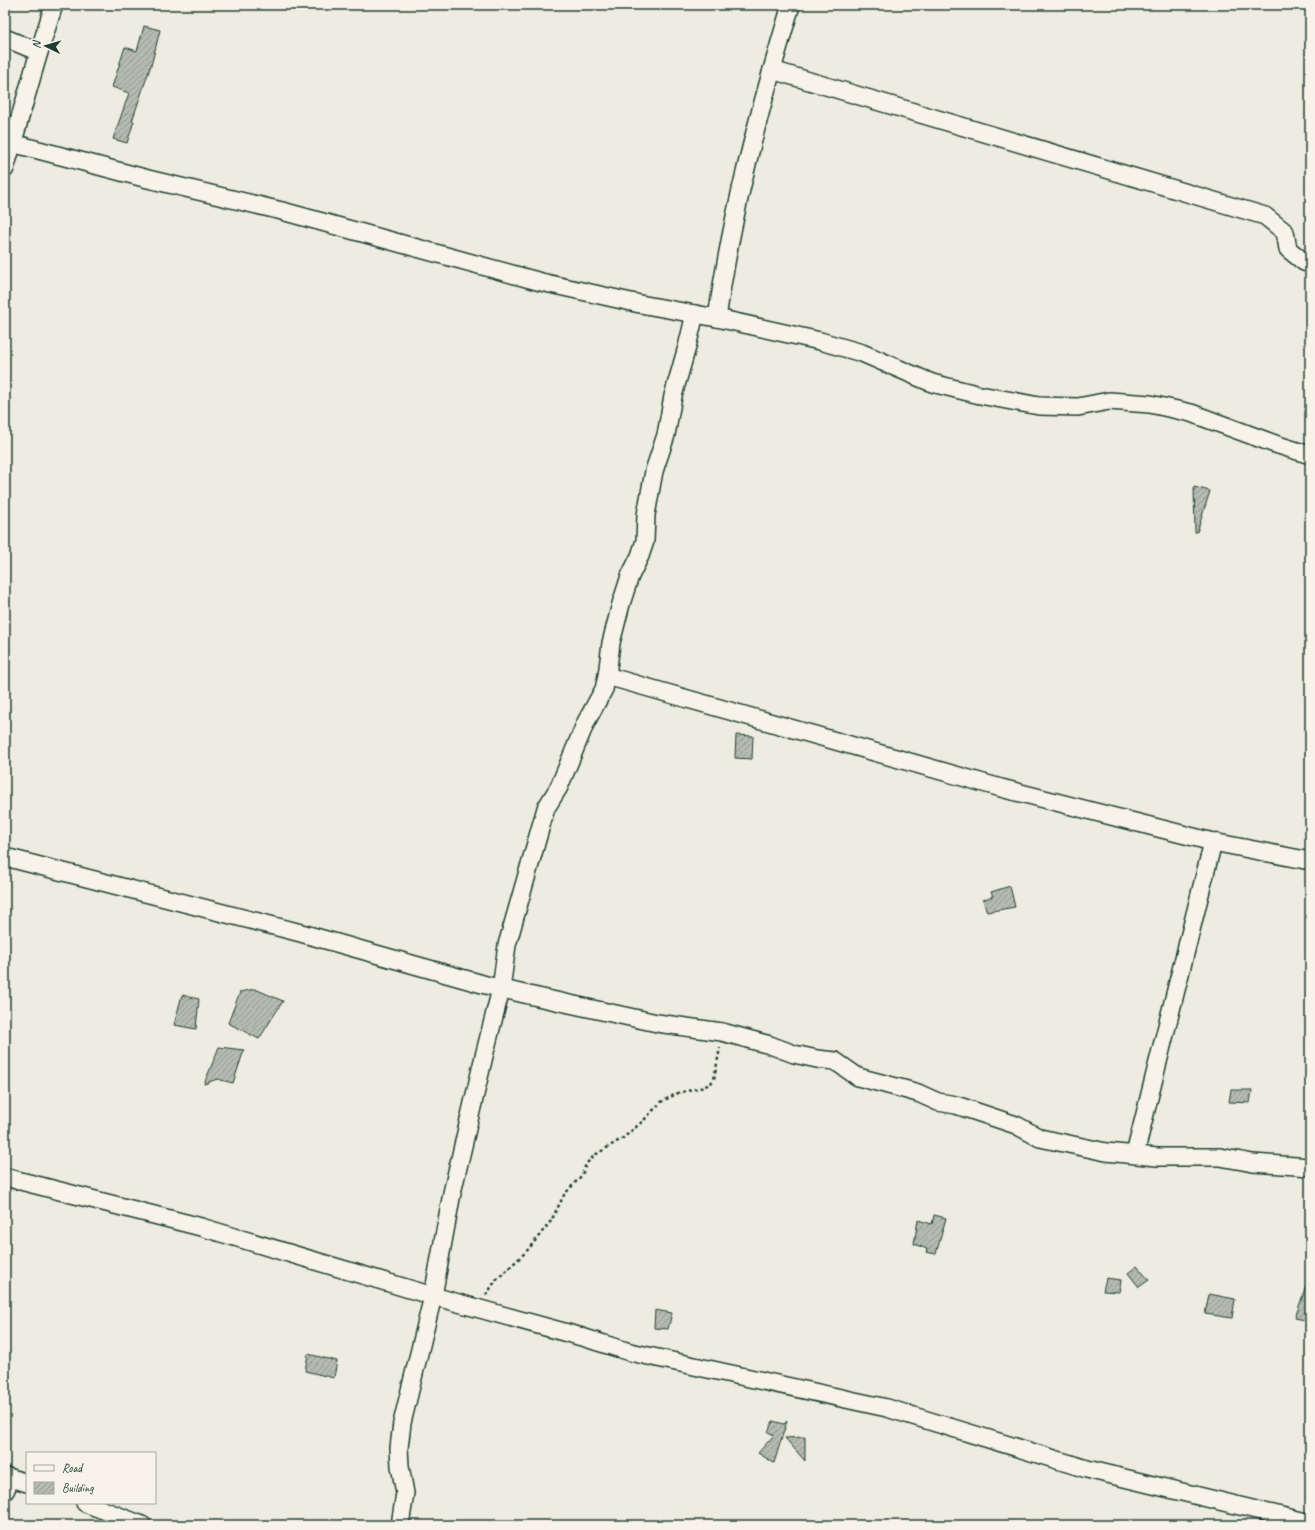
<svg xmlns="http://www.w3.org/2000/svg" width="1315" height="1530" font-family="Caveat,sans-serif">
<style>
.building{fill:url(#building-hatch);stroke:#1f3d34}
.lines{fill:none;stroke-linecap:round;stroke-linejoin:round}
.minor-casing{stroke:#1f3d34;stroke-width:20}
.path{stroke:#1f3d34;stroke-width:2.5;stroke-dasharray:3 3;stroke-linecap:butt}
.minor{stroke:#f7f3e8;stroke-width:17}
</style>
<defs>
<pattern id="building-hatch" width="6" height="6" patternUnits="userSpaceOnUse"><rect width="6" height="6" fill="#b5bbb0"/><path d="M-1 1l2-2M0 6l6-6M5 7l2-2" fill="none" stroke="#939990"/></pattern>
</defs>
<rect width="100%" height="100%" fill="#eeece1"/>
<filter id="ink" filterUnits="userSpaceOnUse"><feTurbulence type="fractalNoise" baseFrequency=".025" numOctaves="2"/><feDisplacementMap in="SourceGraphic" scale="8" xChannelSelector="R" yChannelSelector="G"/><feConvolveMatrix kernelMatrix="1 2 1 2 8 2 1 2 1" color-interpolation-filters="sRGB"/></filter>
<g filter="url(#ink)">
<g class="building">
<polygon points="144,26 160,30 152,62 132,121 134,121 127,143 113,139 129,93 112,87 125,47 137,51"/>
<polygon points="1194,487 1210,491 1197,532 1195,532"/>
<polygon points="736,735 753,736 752,759 735,758"/>
<polygon points="1010,886 1015,907 987,912 983,900 993,896 991,892"/>
<polygon points="255,989 283,1001 259,1039 228,1023 240,992"/>
<polygon points="182,995 199,999 196,1029 174,1025"/>
<polygon points="219,1047 244,1050 233,1083 217,1079 204,1084"/>
<polygon points="1231,1090 1252,1090 1250,1103 1229,1102"/>
<polygon points="934,1215 946,1218 936,1254 926,1252 927,1249 914,1244 918,1220 932,1224"/>
<polygon points="1137,1266 1149,1280 1139,1287 1128,1273"/>
<polygon points="1106,1278 1121,1280 1119,1292 1103,1291"/>
<polygon points="1308,1280 1310,1280 1310,1321 1295,1318"/>
<polygon points="1209,1294 1235,1299 1232,1318 1205,1314"/>
<polygon points="655,1310 672,1313 668,1329 654,1328"/>
<polygon points="308,1354 337,1361 334,1378 305,1371"/>
<polygon points="773,1421 784,1424 787,1421 774,1463 758,1453 774,1435 768,1432"/>
<polygon points="805,1437 805,1461 785,1438"/>
</g>
<g class="lines">
<defs>
<g id="minor">
<polyline points="5,38 39,52"/>
<polyline points="772,70 1265,216 1285,232 1288,249 1304,262 1310,264"/>
<polyline points="12,143 148,179 282,211 541,282 640,304 717,318 820,341 862,353 932,383 980,395 1039,406 1078,407 1109,401 1150,404 1191,413 1275,444 1310,455"/>
<polyline points="5,169 39,52 54,5"/>
<path d="M717,318C732,211 760,108 791,5"/>
<polyline points="607,676 1001,788 1213,842 1310,861"/>
<polyline points="5,857 301,933 486,985 533,996 657,1023 722,1032 770,1045 794,1054 817,1059 835,1061 858,1077 896,1087 918,1093 938,1102 956,1105 1016,1125 1040,1138 1106,1152 1157,1157 1220,1157 1253,1163 1310,1167"/>
<polyline points="1135,1154 1213,842"/>
<polyline points="5,1177 201,1227 433,1296 582,1337 630,1352 887,1408 1087,1469 1310,1523"/>
<polyline points="5,1476 27,1483"/>
<polyline points="5,1491 11,1478"/>
<polyline points="85,1503 142,1525"/>
<polyline points="400,1525 405,1493 400,1466 399,1448 402,1423 433,1296 452,1193 484,1056 501,989 507,945 546,808 559,787 586,722 604,689 607,676 611,643 621,604 630,576 640,556 645,541 646,515 654,471 666,435 673,396 687,347 695,314"/>
</g>
</defs>
<use href="#minor" class="minor-casing"/>
<polyline class="path" points="486,1295 496,1280 526,1252 551,1221 564,1195 582,1175 586,1164 595,1155 623,1138 643,1121 661,1102 678,1093 704,1087 711,1083 714,1079 720,1048"/>
<use href="#minor" class="minor"/>
</g>
</g>
<rect width="1315" height="1530" fill="none" stroke="#f7f3e8" stroke-width="20"/>
<rect x="10" y="10" width="1295" height="1510" fill="none" stroke="#1f3d34" stroke-width="1.5" filter="url(#ink)"/>
<rect x="26" y="1452" width="130" height="52" fill="#f7f3e8" stroke="#a1aaa0"/>
<rect x="34" y="1465" width="20" height="6" fill="#f7f3e8" stroke="#a1aaa0"/>
<text x="62" y="1472" font-size="12" fill="#1f3d34">Road</text>
<rect x="34" y="1482" width="20" height="12" fill="url(#building-hatch)" stroke="#a1aaa0"/>
<text x="62" y="1492" font-size="12" fill="#1f3d34">Building</text>
<g transform="translate(46 46) rotate(275)" stroke="#f7f3e8" stroke-width="3" paint-order="stroke">
<path d="M0-3L7 15L0 10L-7 15Z" fill="#1f3d34"/>
<text y="-6" font-size="11" font-weight="bold" text-anchor="middle" fill="#1f3d34">N</text>
</g>
</svg>
